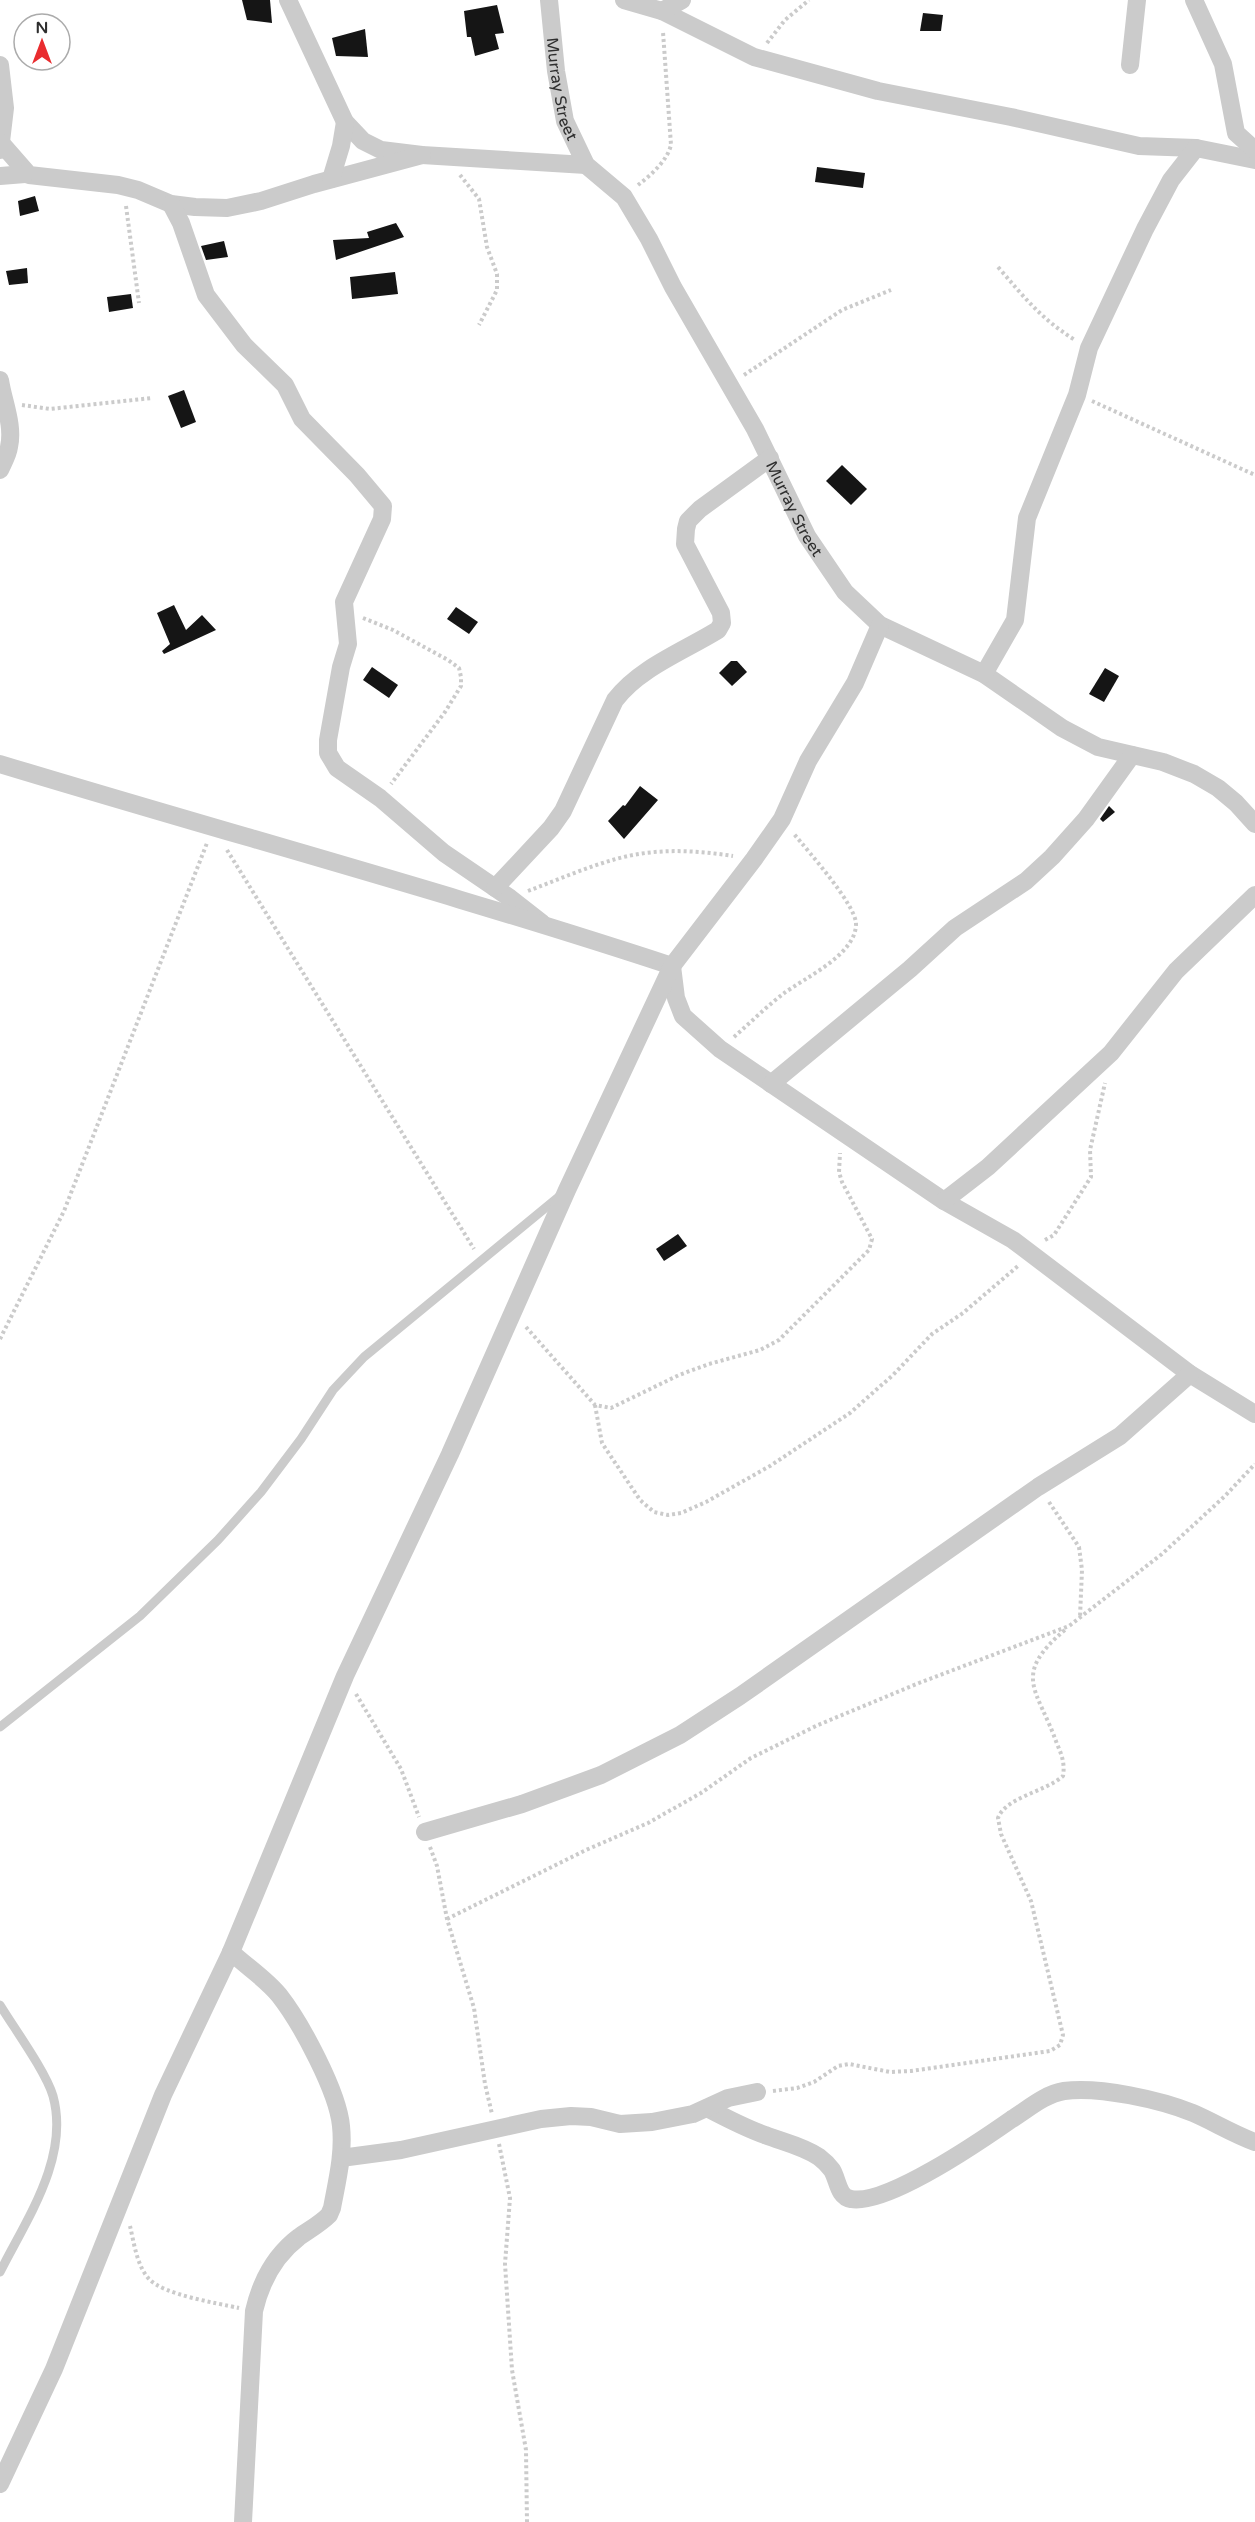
<svg xmlns="http://www.w3.org/2000/svg" width="1255" height="2522" font-family="'Varela Round',sans-serif">
<style>
.building{fill:#151515}
.lines{fill:none;stroke-linecap:round;stroke-linejoin:round}
.path{stroke:#cbcbcb;stroke-width:4;stroke-dasharray:3 3;stroke-linecap:butt}
.service{stroke:#cbcbcb;stroke-width:9}
.minor{stroke:#cbcbcb;stroke-width:18}
.labels{text-anchor:middle;stroke-width:6;stroke-linejoin:round;paint-order:stroke}
.street-label{font-size:16px;fill:#2e2e2e;stroke:#fff}
</style>
<rect width="100%" height="100%" fill="#fff"/>
<g class="building">
<polygon points="242,0 270,0 272,23 247,20"/>
<polygon points="497,5 504,33 495,34 499,49 475,56 471,37 467,37 464,11"/>
<polygon points="923,13 943,15 941,31 920,31"/>
<polygon points="365,29 368,57 336,56 332,38"/>
<polygon points="817,167 865,173 863,188 815,182"/>
<polygon points="35,196 39,211 20,216 18,201"/>
<polygon points="396,223 404,237 336,260 333,240 369,238 367,232"/>
<polygon points="224,241 228,257 206,260 201,246"/>
<polygon points="27,268 28,283 9,285 6,271"/>
<polygon points="395,272 398,294 352,299 350,277"/>
<polygon points="131,294 133,308 109,312 107,297"/>
<polygon points="184,390 196,422 181,428 168,396"/>
<polygon points="842,465 867,489 851,505 826,481"/>
<polygon points="174,605 186,630 202,615 216,630 164,654 162,651 170,644 157,613"/>
<polygon points="456,607 478,622 469,634 447,619"/>
<polygon points="731,661 737,661 747,672 732,686 719,673"/>
<polygon points="372,667 398,685 389,698 363,680"/>
<polygon points="1105,668 1119,676 1104,702 1089,694"/>
<polygon points="640,786 658,800 624,839 608,821 623,805 625,806"/>
<polygon points="1109,806 1115,812 1103,822 1100,819"/>
<polygon points="678,1234 687,1246 664,1261 656,1249"/>
</g>
<g class="lines">
<g class="path">
<polyline points="767,43 785,20 809,0"/>
<polyline points="460,175 479,199 487,247 497,274 497,290 479,325"/>
<path d="M638,185C651,175 667,161 671,145L663,32"/>
<polyline points="126,206 139,303"/>
<path d="M998,267C1024,297 1041,319 1075,340"/>
<polyline points="744,375 842,310 891,290"/>
<polyline points="1092,401 1255,475"/>
<polyline points="22,405 50,409 152,398"/>
<polyline points="363,618 393,630 448,660 459,668 461,677 461,686 445,712 391,784"/>
<polyline points="227,850 474,1249"/>
<path d="M528,891C557,880 587,867 616,859C655,848 694,850 733,856"/>
<path d="M734,1037C750,1023 766,1007 783,994C804,978 856,955 856,924C856,905 808,851 794,834"/>
<polyline points="1045,1240 1054,1235 1091,1177 1090,1150 1105,1083"/>
<polyline points="526,1327 595,1405 611,1408 679,1375 709,1364 760,1350 779,1340 869,1250 872,1239 842,1182 839,1172 840,1153"/>
<polyline points="0,1339 64,1211 207,843"/>
<polyline points="595,1405 602,1443 640,1500 654,1512 668,1515 681,1513 706,1502 770,1466 850,1413 893,1375 932,1334 963,1313 1018,1266"/>
<polyline points="1049,1502 1079,1547 1082,1570 1080,1617"/>
<polyline points="356,1694 401,1769 419,1817"/>
<polyline points="430,1847 437,1866 447,1919 474,2008 485,2084 492,2114"/>
<polyline points="447,1919 586,1850 648,1823 701,1793 751,1758 818,1725 919,1683 1069,1626 1162,1554 1225,1496 1255,1464"/>
<path d="M773,2091L797,2088L814,2082L838,2066L849,2064L890,2072L911,2071L1050,2051L1060,2045L1063,2035L1031,1901L1001,1834L998,1818C1006,1797 1045,1792 1063,1776C1065,1764 1062,1755 1057,1744C1038,1689 1010,1676 1066,1629"/>
<polyline points="499,2144 510,2198 505,2264 512,2370 526,2450 527,2522"/>
<path d="M130,2226C134,2243 137,2266 149,2279C164,2295 217,2303 239,2308"/>
</g>
<g class="service">
<polyline points="0,1727 140,1616 218,1540 261,1492 301,1439 333,1390 364,1357 561,1195"/>
<path d="M0,2005C14,2028 46,2072 53,2096C70,2158 26,2220 0,2272"/>
</g>
<g class="minor">
<polyline points="288,0 345,122 363,141 381,150 422,155 586,165"/>
<path id="s1" d="M549,0L556,71L565,121L586,165L624,197L649,239L673,287L755,429L807,536L845,592L880,625L984,674L1062,728L1098,747L1163,762L1194,774L1218,788L1236,803L1255,824"/>
<polyline points="624,0 662,11 754,57 878,91 1011,117 1139,146 1196,148 1255,160"/>
<polyline points="1194,0 1223,64 1236,133 1255,150"/>
<polyline points="662,11 682,0"/>
<polyline points="0,65 5,108 0,150"/>
<polyline points="1130,65 1137,0"/>
<polyline points="1,143 29,175 118,185 138,190 171,204 195,207 227,208 261,201 314,184 422,155"/>
<polyline points="0,176 25,174"/>
<polyline points="331,179 341,146 345,122"/>
<polyline points="171,204 181,223 206,295 244,345 285,385 302,419 357,475 383,506 382,519 344,602 348,644 341,667 328,740 328,753 337,768 380,798 444,853 510,898 542,923"/>
<path d="M0,380C3,401 14,425 9,447C8,455 3,463 0,470"/>
<polyline points="984,674 1015,620 1027,518 1077,395 1089,348 1145,229 1171,180 1196,148"/>
<path d="M0,764C224,832 450,893 672,966"/>
<path d="M495,888L551,828L563,811L615,700C639,668 684,651 718,630L722,623L721,613L685,544L686,529L688,521L700,509L770,458"/>
<polyline points="672,966 676,998 683,1016 720,1049 944,1201 1013,1240 1190,1374 1255,1414"/>
<polyline points="771,1084 910,969 955,928 1026,881 1052,857 1086,819 1132,755"/>
<polyline points="944,1201 988,1167 1111,1053 1176,971 1255,895"/>
<polyline points="425,1832 522,1804 601,1775 680,1735 740,1696 1038,1487 1120,1436 1190,1374"/>
<path d="M231,1952C246,1966 266,1979 279,1995C301,2023 338,2092 341,2126C344,2154 337,2181 332,2208L329,2215C320,2224 309,2230 299,2237C274,2256 261,2281 254,2311L243,2522"/>
<path d="M707,2108C726,2118 745,2128 765,2135C783,2142 803,2146 819,2157C823,2160 829,2166 832,2170C838,2180 838,2197 851,2199C886,2206 982,2140 1012,2119C1028,2109 1045,2094 1064,2091C1099,2086 1161,2100 1193,2113C1214,2122 1233,2134 1255,2142"/>
<polyline points="341,2158 401,2150 541,2119 571,2116 591,2117 620,2124 652,2122 693,2114 728,2098 757,2092"/>
<polyline points="0,2484 54,2369 163,2095 231,1952 345,1676 450,1454 567,1190 672,966 754,859 782,819 808,761 855,683 880,625"/>
</g>
</g>
<g class="labels">
<g class="street-label">
<text dy="6" stroke="none"><textPath href="#s1" startOffset="90">Murray Street</textPath></text>
<text dy="6" stroke="none"><textPath href="#s1" startOffset="576">Murray Street</textPath></text>
</g>
</g>
<g transform="translate(42 42)"><circle r="28" fill="#ffffff" stroke="#ababab" stroke-width="1.5"/>
<path d="M0-4.5L10 22L0 15L-10 22Z" fill="#e92c2f"/>
<text y="-9" font-size="16" font-weight="bold" text-anchor="middle" fill="#2e2e2e">N</text>
</g>
</svg>
